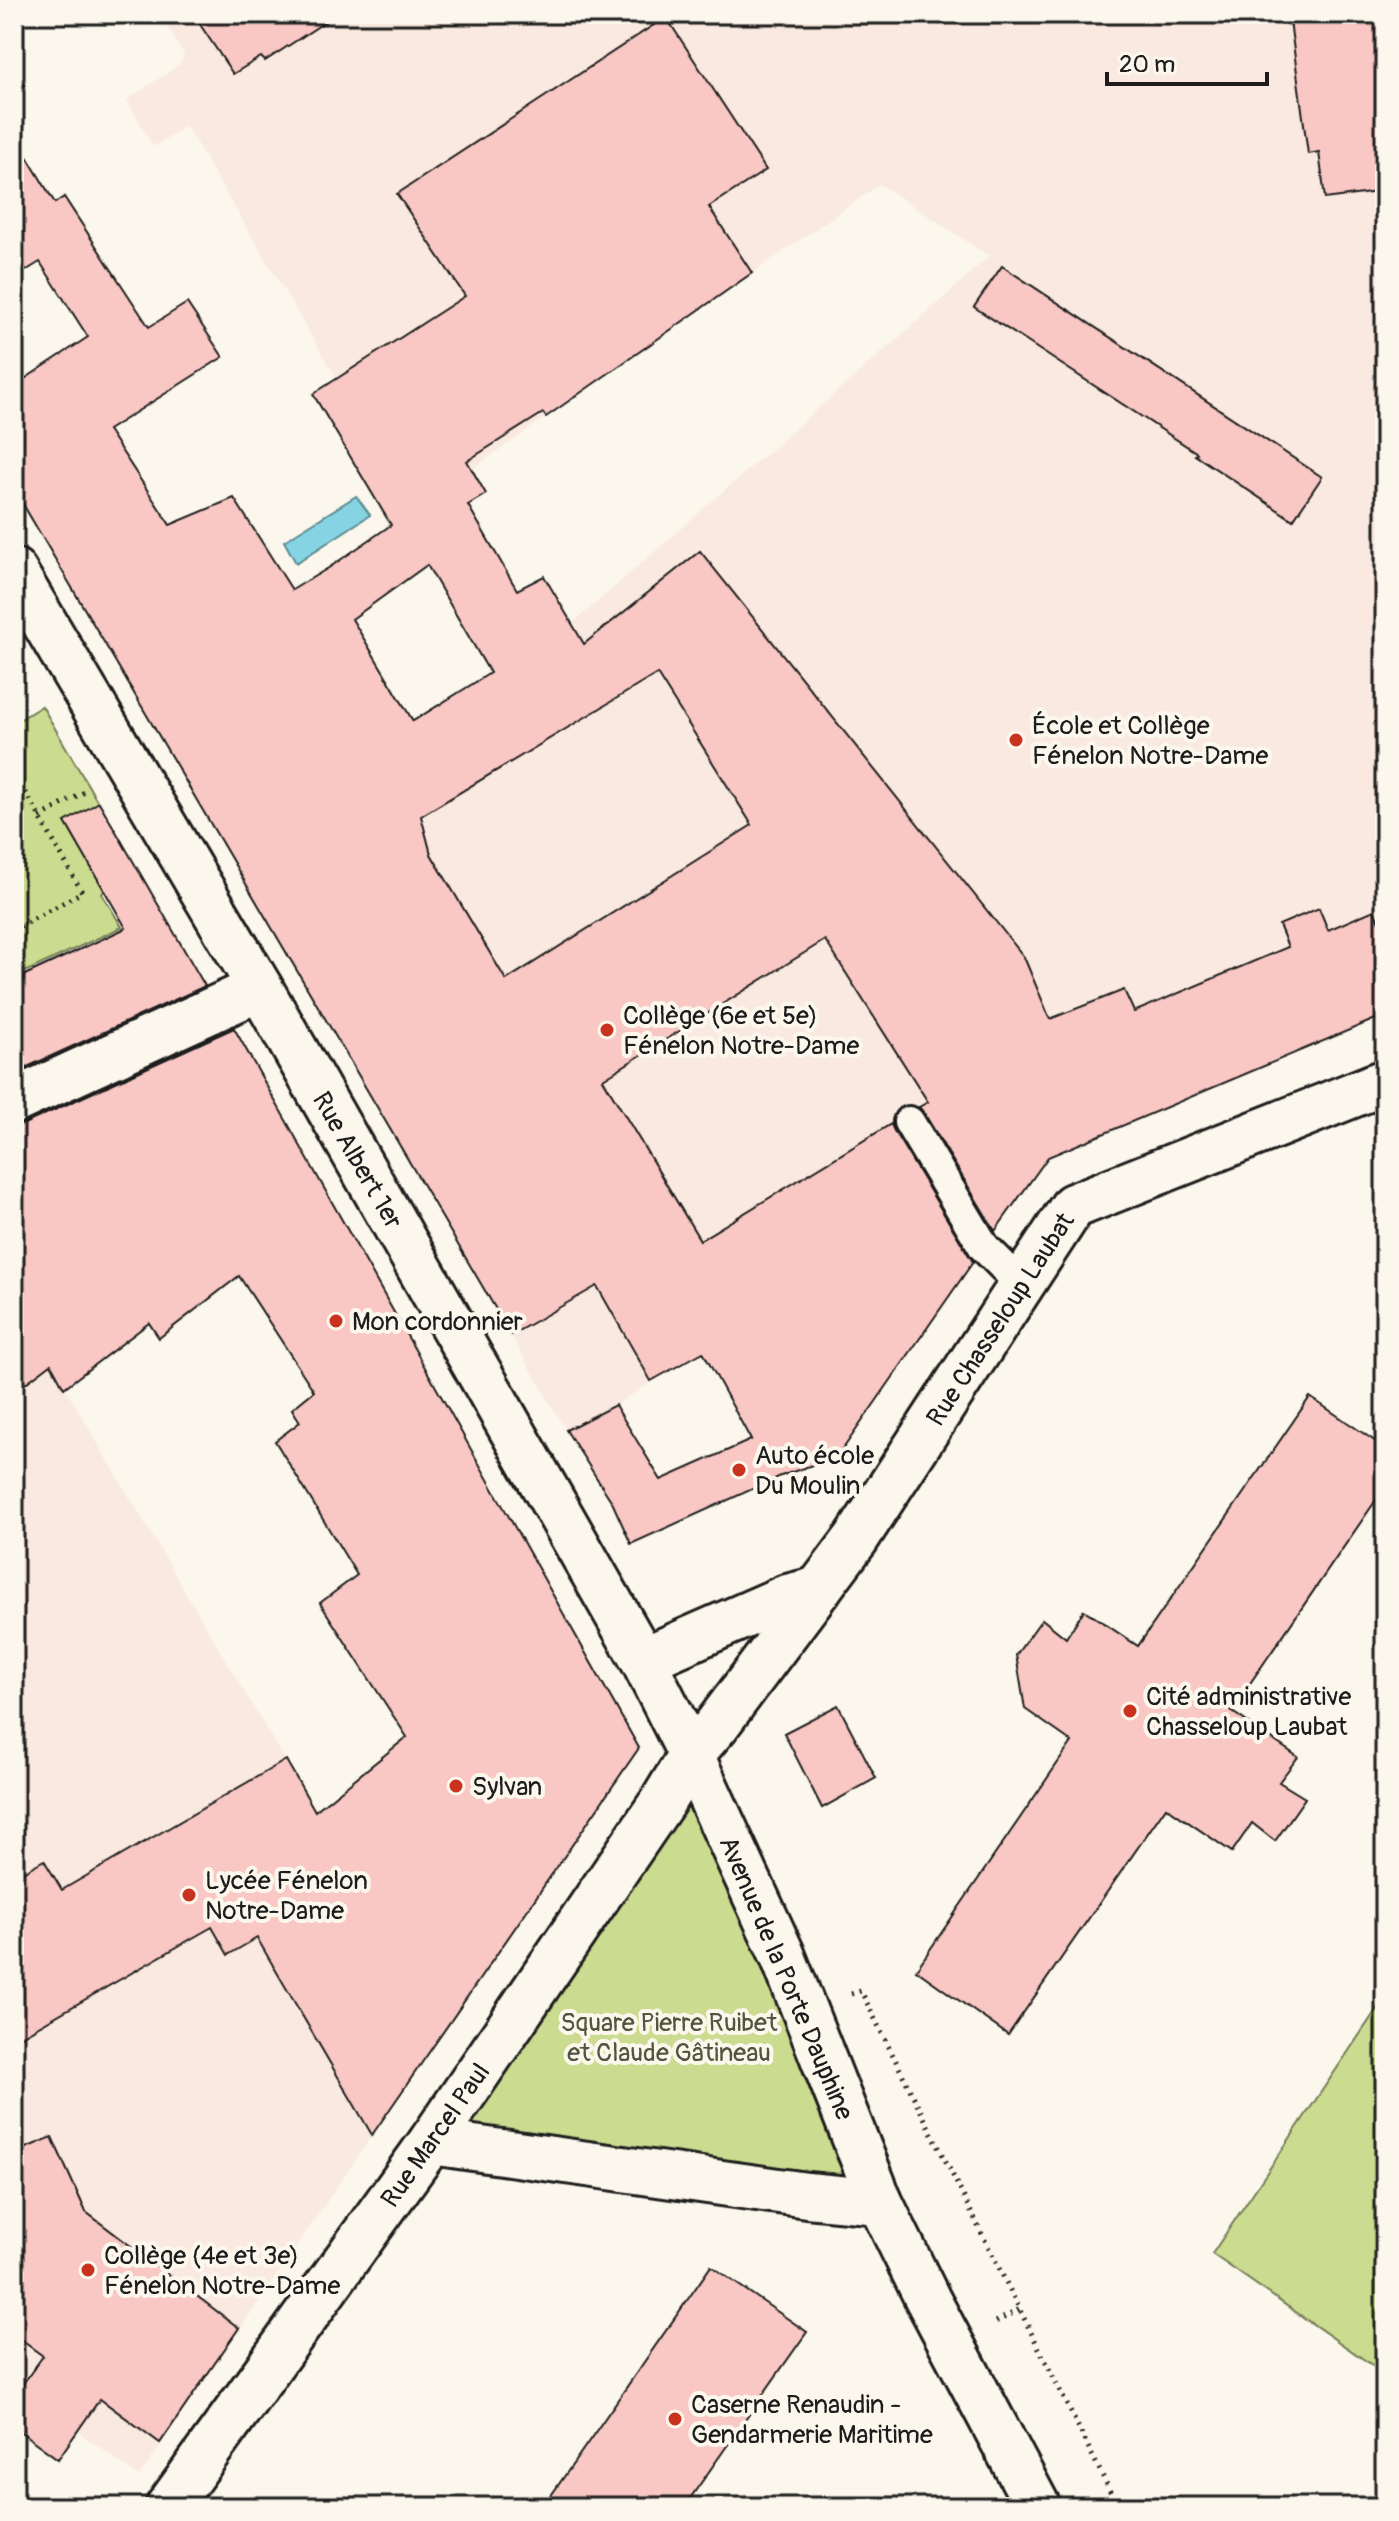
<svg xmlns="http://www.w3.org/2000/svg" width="1399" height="2521" font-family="Pangolin,sans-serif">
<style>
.built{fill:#fae9e0}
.green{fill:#cbdb8f;stroke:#747c56;stroke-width:2}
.water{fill:#86d4e3;stroke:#5c8a93;stroke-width:2}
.building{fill:#f9c8c4;stroke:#1c1c1c;stroke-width:2;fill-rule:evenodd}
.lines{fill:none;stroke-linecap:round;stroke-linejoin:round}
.lane-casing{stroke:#1c1c1c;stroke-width:36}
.street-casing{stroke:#1c1c1c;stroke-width:50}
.secondary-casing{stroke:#1c1c1c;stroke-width:50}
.path{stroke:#1c1c1c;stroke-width:5;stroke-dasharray:2 6;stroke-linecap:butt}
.lane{stroke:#fbf7ec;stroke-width:30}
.street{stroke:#fbf7ec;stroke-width:44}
.secondary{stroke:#fbf7ec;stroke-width:44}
.poi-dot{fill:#c8321e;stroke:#fbf7ec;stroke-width:3}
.labels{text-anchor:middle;stroke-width:8;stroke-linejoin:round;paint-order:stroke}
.poi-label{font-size:26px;fill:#1c1c1c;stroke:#fbf7ec;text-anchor:start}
.street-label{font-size:26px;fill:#1c1c1c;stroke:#fbf7ec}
.park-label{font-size:26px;fill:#51553e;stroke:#fbf7ec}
</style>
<rect width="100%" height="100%" fill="#fbf7ec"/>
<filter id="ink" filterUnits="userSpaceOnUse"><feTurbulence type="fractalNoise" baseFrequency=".0125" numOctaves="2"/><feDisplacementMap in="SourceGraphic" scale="16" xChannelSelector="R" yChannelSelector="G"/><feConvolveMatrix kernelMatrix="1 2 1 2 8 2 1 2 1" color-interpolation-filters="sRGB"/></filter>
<g filter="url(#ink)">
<g class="built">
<polygon points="159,14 1385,14 1385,1015 1048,1157 956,1287 940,1259 723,1342 658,1378 615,1405 566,1430 254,897 266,810 572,624 936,305 989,256 880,184 415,509 186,126 153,147 127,100 180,64 184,54"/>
<polygon points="51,1364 444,2030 139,2477 14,2383 14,1392"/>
</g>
<g class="green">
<polygon points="42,706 135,866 111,878 102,894 122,927 14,977 14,719 19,720"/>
<polygon points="691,1755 880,2202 431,2142"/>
<polygon points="1385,1997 1385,2374 1212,2254"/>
</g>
<polygon class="water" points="356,496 370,515 296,563 284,541"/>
<g class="building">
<polygon points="193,14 337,14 265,61 261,57 233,74"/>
<polygon points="1289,14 1385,14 1385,191 1325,199 1319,152 1308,154"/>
<path d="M666,17L766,170L709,207L752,273L546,417L543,413L467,461L486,494L468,505L517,590L544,576L584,644L700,551L1024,957L1050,1019L1124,990L1134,1012L1288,947L1279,925L1319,908L1328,930L1374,910L1385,936V1015L1048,1157L995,1231L924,1113L919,1107L928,1102L825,940L603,1079L700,1240L891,1124L894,1131L973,1262L838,1456L781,1476L631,1544L612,1502L566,1430L615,1405L661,1480L751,1440L703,1352L651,1381L597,1286L511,1335L14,489V386L88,337L40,262L14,278V135L55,203L64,197L149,327L187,303L223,357L108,430L170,525L234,498L292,590L330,567L391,525L313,394L465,296L397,194ZM427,565L490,673L413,721L352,619ZM657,674L752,825L506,980L431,854L421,816Z"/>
<polygon points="1002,266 1322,477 1293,520 1195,455 1197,453 974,307"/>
<polygon points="99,802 205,986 14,1073 14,980 126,928 65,822"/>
<polygon points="234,1028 639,1748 372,2135 257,1938 228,1955 212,1927 14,2040 14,1877 44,1860 62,1890 286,1760 315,1811 407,1737 320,1603 357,1575 275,1441 300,1422 292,1409 314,1391 239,1276 159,1338 149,1323 64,1388 51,1364 14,1392 14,1126 24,1124"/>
<polygon points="1310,1397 1385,1448 1385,1487 1231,1711 1298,1757 1279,1782 1305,1798 1275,1841 1252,1823 1232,1852 1166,1807 1008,2035 916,1970 1072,1742 1025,1709 1016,1655 1042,1619 1066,1638 1084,1610 1138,1646"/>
<polygon points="838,1705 876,1778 822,1808 784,1733"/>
<polygon points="52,2137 86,2212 239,2328 160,2443 100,2399 58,2459 14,2427 14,2396 43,2356 14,2335 14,2153"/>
<polygon points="711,2266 807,2332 684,2507 543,2507"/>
</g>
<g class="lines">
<defs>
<polyline id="lane" points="909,1122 984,1247 1022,1285"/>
<g id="street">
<polyline points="14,1101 260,988"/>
<polyline points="431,2142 807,2195 880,2202"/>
<polyline points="168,2507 431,2142 663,1801 691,1755"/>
</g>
<g id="secondary">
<polyline points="14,571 260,988 643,1660 691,1755 782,1954 880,2202 928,2300 1038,2507"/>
<polyline points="643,1660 787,1597 819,1589"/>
<polyline points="691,1755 716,1726 856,1539 1073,1206 1385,1082"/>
</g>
</defs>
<use href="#lane" class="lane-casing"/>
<use href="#street" class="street-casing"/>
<use href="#secondary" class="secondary-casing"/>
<g class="path">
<polyline points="14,771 82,892 14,930"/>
<polyline points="40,817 88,790"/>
<polyline points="851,1994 861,1991 1118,2507"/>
<polyline points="996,2322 1020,2309"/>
</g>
<use href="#lane" class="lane"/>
<use href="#street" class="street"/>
<use href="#secondary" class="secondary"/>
</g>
</g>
<g class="poi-dot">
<circle cx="1016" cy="740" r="8"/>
<circle cx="607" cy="1030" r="8"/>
<circle cx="336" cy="1321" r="8"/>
<circle cx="739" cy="1470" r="8"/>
<circle cx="1130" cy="1711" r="8"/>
<circle cx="456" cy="1786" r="8"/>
<circle cx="189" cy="1895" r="8"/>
<circle cx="88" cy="2270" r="8"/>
<circle cx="675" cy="2419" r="8"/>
</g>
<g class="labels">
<g class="poi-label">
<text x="1032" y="734">École et Collège<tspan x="1032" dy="30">Fénelon Notre-Dame</tspan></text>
<text x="623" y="1024">Collège (6e et 5e)<tspan x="623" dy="30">Fénelon Notre-Dame</tspan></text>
<text x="352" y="1330">Mon cordonnier</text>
<text x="755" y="1464">Auto école<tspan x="755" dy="30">Du Moulin</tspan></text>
<text x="1146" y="1705">Cité administrative<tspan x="1146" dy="30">Chasseloup Laubat</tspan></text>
<text x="472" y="1795">Sylvan</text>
<text x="205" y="1889">Lycée Fénelon<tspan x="205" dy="30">Notre-Dame</tspan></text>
<text x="104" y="2264">Collège (4e et 3e)<tspan x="104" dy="30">Fénelon Notre-Dame</tspan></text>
<text x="691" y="2413">Caserne Renaudin -<tspan x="691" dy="30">Gendarmerie Maritime</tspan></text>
</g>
<g class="street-label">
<text transform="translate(358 1160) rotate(60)" y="9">Rue Albert 1er</text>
<text transform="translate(1000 1319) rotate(-57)" y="9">Rue Chasseloup Laubat</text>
<text transform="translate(787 1978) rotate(67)" y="9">Avenue de la Porte Dauphine</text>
<text transform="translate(435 2135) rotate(-55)" y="9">Rue Marcel Paul</text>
</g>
<g class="park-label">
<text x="669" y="2031">Square Pierre Ruibet<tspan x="669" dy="30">et Claude Gâtineau</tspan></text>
</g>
</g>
<rect width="1399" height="2521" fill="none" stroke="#fbf7ec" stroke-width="48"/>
<rect x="24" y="24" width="1351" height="2473" fill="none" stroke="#1c1c1c" stroke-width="3" filter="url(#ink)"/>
<path d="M1107 72v12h160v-12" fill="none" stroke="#1c1c1c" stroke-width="4"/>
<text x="1119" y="72" font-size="24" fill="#1c1c1c" stroke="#fbf7ec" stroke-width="6" paint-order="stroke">20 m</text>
</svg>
